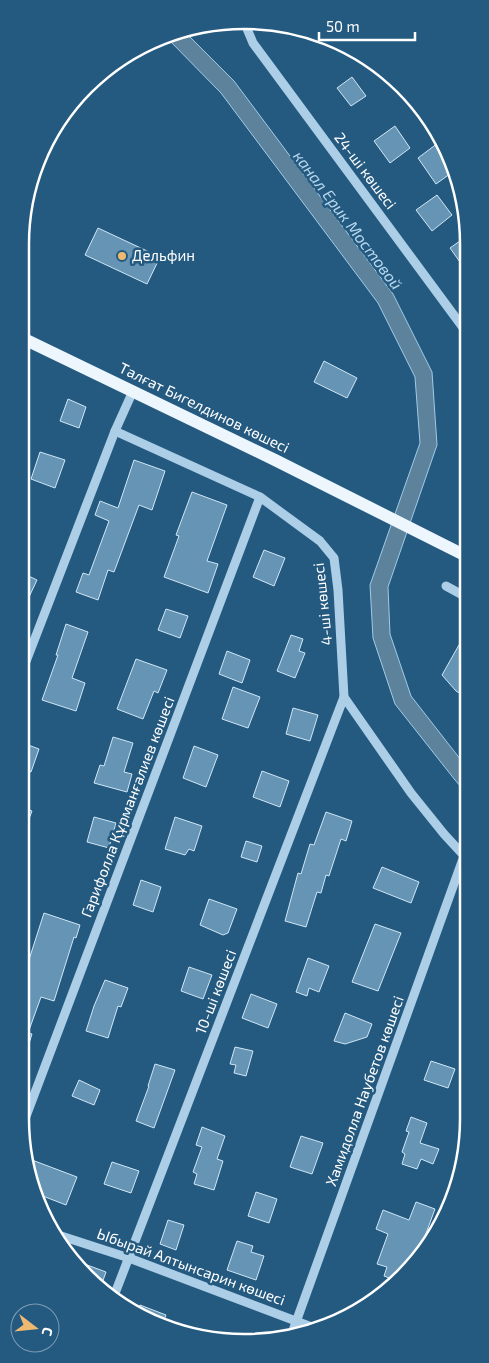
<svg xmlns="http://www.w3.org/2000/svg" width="489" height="1363" font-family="'Exo 2',sans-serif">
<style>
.water{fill:#5d829c;stroke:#a0cbe7}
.building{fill:#6694b4;stroke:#cfe6f5}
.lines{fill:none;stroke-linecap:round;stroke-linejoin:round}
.minor{stroke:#accee6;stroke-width:9}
.major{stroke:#edf6fd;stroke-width:12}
.poi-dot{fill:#efb971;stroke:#255a80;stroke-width:2}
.labels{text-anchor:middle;stroke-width:5;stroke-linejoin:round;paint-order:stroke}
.street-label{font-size:15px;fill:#fff;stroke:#255a80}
.poi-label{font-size:15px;fill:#fff;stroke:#255a80;text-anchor:start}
.water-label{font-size:16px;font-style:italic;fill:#b7d8ee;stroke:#255a80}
.rim{fill:none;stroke:#fff;stroke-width:2.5}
</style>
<rect width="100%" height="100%" fill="#255a80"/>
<polygon class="water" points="185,32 234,81 393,294 432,372 437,445 388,587 390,634 411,696 468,769 468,795 455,780 395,704 373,638 370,585 420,443 415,377 378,303 221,93 167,38"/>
<g class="building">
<polygon points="352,77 366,96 351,106 337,88"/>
<polygon points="395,126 410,148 390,163 374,141"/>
<polygon points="442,140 446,146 454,171 436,184 418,158"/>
<polygon points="437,195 452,215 432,231 416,210"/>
<polygon points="98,228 160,257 147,284 85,255"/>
<polygon points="467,236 467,272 450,248"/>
<polygon points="324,361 357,378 347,398 314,382"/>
<polygon points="68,399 86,407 79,428 60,421"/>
<polygon points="40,452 65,460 55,488 31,479"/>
<polygon points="134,460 165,471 152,510 139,505 114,572 108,570 98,600 76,592 83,573 89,575 109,521 95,515 100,501 118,508"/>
<polygon points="192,492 227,505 207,561 218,564 208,593 164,577 179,536 176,535"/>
<polygon points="264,550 285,558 274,586 253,577"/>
<polygon points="20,572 37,580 20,616"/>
<polygon points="166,609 188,616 180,638 158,630"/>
<polygon points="66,624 88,632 72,678 85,683 76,711 42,700 58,655 56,655"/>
<polygon points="468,629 468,698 456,691 442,675"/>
<polygon points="291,635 303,639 299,651 305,653 295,678 277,671"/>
<polygon points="227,651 250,660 242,683 219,674"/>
<polygon points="136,659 167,670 158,693 154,691 143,719 117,709"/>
<polygon points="233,687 260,697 248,728 222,719"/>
<polygon points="293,708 318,715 310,741 286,734"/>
<polygon points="113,737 133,743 124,772 132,774 127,792 94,783 100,765 104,766"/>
<polygon points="20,742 39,749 31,772 20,768"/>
<polygon points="194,746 218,755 206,787 183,778"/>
<polygon points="262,771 289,781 280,807 253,797"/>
<polygon points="20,807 32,811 21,840 20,840"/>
<polygon points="326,812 352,821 346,841 341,839 329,876 326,875 321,893 317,892 306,927 285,921 298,873 301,874 310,844 314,845"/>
<polygon points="94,817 116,823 109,848 87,842"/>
<polygon points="175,817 202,826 194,851 189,849 185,855 165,849"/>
<polygon points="246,841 262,846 257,862 241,857"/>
<polygon points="382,867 419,882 411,903 373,888"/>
<polygon points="141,880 161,887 153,912 133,905"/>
<polygon points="209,899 237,909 228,933 223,935 200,925"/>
<polygon points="44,913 80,925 76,938 74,937 54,1001 41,997 28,1033 32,1034 22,1066 20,1065 20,978 23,968 26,969"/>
<polygon points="375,924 401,933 378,991 352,982"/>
<polygon points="308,958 329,966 319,992 309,988 307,996 296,992"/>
<polygon points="189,967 212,975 203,999 181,991"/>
<polygon points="105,980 128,988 121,1007 118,1006 108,1038 86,1031 94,1006"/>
<polygon points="251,994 277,1004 268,1028 242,1018"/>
<polygon points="345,1013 372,1024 367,1037 345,1044 334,1041"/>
<polygon points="235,1047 253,1051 246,1076 234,1073 236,1065 230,1064"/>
<polygon points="431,1061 455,1069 448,1088 424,1080"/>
<polygon points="155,1064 175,1070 154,1128 136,1121 149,1086 148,1086"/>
<polygon points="79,1080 100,1090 94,1105 72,1096"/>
<polygon points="411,1117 427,1123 420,1143 439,1149 433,1164 421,1159 417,1169 402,1164 405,1154 402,1152 409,1132 406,1131"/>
<polygon points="202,1127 225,1136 217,1159 223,1161 214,1190 194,1184 197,1174 193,1172 202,1147 196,1145"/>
<polygon points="301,1136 323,1143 312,1174 290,1167"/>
<polygon points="32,1160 77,1177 66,1205 35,1193 29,1166"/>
<polygon points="112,1162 139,1171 131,1193 104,1184"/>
<polygon points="256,1192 277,1199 269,1223 248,1216"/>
<polygon points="416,1202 435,1209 417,1258 395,1280 384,1276 387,1267 377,1264 388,1234 376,1229 383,1210 409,1220"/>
<polygon points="168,1220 184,1225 176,1250 160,1244"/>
<polygon points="237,1241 253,1246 251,1252 264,1256 256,1280 227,1270"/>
<polygon points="71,1259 106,1272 101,1286 76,1267"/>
<polygon points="140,1305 166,1315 162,1325 145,1320 136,1313"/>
</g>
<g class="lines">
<g class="minor">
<polyline points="245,24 253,43 467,333"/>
<polyline points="115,431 260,497 320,541 334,558 338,590 344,697 411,793 444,834 468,860"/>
<polyline points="446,586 468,598"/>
<polyline points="20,677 115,431 133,391"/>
<polyline points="22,1127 260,497"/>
<polyline points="55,1234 129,1258 317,1329"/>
<polyline points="114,1296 344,697"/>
<polyline points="291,1336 464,856"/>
</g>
<polyline class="major" points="20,337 275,460 468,557"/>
</g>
<circle class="poi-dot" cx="122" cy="256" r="5"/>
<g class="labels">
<g class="street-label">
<text transform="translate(365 171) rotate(53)" y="5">24-ші көшесі</text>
<text transform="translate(204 408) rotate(26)" y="5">Талғат Бигелдинов көшесі</text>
<text transform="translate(323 604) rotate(-96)" y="5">4-ші көшесі</text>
<text transform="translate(128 807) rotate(-69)" y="5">Гарифолла Құрманғалиев көшесі</text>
<text transform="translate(216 992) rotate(-69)" y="5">10-ші көшесі</text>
<text transform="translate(365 1091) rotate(-70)" y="5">Хамидолла Наубетов көшесі</text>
<text transform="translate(191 1267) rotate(20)" y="5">Ыбырай Алтынсарин көшесі</text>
</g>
<g class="poi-label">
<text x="132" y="261">Дельфин</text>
</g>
<g class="water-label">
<text transform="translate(348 220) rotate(53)" y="6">канал Ерик Мостовой</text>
</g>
</g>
<path d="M0 0H489V1363H0ZM244 29H245A215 215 0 0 1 460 244V1119A215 215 0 0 1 245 1334H244A215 215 0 0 1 29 1119V244A215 215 0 0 1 244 29Z" fill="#255a80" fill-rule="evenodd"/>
<path class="rim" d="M244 29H245A215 215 0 0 1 460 244V1119A215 215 0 0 1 245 1334H244A215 215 0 0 1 29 1119V244A215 215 0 0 1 244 29Z"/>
<g transform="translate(35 1328) rotate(106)"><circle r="24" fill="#255a80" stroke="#7c9cb3"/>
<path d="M0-4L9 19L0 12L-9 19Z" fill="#efb971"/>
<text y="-8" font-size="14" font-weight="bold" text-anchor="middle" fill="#ffffff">С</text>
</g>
<path d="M319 32v8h96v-8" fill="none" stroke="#ffffff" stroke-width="2.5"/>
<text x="326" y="32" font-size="15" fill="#ffffff" stroke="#255a80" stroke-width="4" paint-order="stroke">50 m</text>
</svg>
